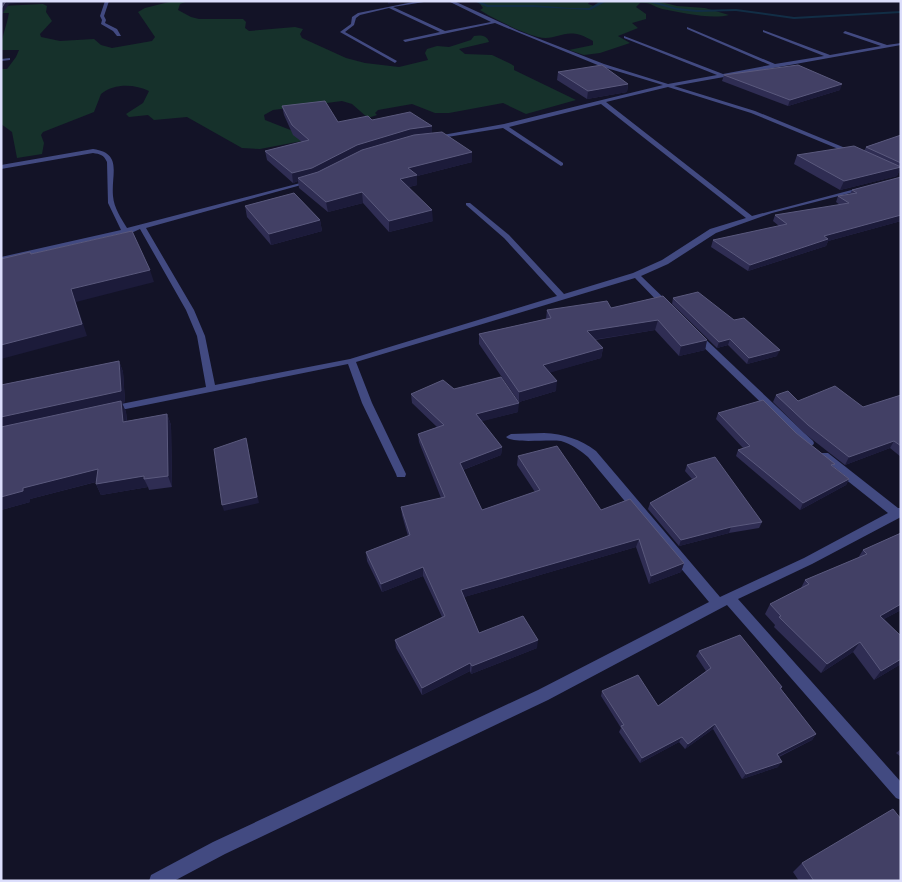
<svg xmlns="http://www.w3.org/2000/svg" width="902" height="882" font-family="Jost,sans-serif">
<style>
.green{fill:#16312b}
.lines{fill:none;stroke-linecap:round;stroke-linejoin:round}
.stream{fill:#122e46;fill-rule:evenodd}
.street{fill:#424a81;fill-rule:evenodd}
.wall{fill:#2f2d53}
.shaded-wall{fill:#1c1b3a}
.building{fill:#424065;stroke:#5a597d}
</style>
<rect width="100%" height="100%" fill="#131327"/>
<g class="green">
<path d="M173,1H188L180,4L178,10L191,17L199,19H243L246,22L245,28L249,31L295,27L303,29L300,34L302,38L346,58L365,63L399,67L428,60L425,53L427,49L437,46L449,47L471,40L474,36C480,35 487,35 489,42L459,49L465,54L492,55L511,64L514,66V70L576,100L526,114L503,103L449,113H435L412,104L378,110L375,113L377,115L368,118L352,104L342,101L273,110L264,115L265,120L293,131L302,141L260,149L242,148L187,117L154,120L148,115L129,117L126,114L143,103L149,91C135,84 114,83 101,94L94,112L43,132L41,135L44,143L42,154L17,158L12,132L1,124V69H7L16,57L19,50H1C1,38 7,25 9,13H1V6L43,4L47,6L46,12L52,21L40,34L41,37L60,41L94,39L101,45L112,48L152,41L155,37L138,12L145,8Z"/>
<path d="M478,1H590L588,4L594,6L599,1H657L677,6L705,8L729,15C710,20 681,12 662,9C654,7 651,2 640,3L636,7L646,14V19L632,23L638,28L618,36L630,43L600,53L584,55L569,50L593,45V41C565,24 559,42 538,37C521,32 503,23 488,15L480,10L483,8Z"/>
</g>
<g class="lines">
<g class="stream">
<polygon points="474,1 479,1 488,5 534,5 571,8 589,8 602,1 607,1 590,10 534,7 487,7"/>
<polygon points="645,1 652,1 677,8 697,10 736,9 794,17 901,11 901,13 794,19 736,11 697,12 677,10"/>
</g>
<g class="street">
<polygon points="105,1 109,1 104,16 106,20 105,23 117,29 121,36 117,36 113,31 101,24 102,20 100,16"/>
<path d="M418,1H430L393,7L445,31L491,22L448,1H454L519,31L604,64L668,84L717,75L624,38V36L723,74L770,65L687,29V27L775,64L824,56L763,32V30L830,55L881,46L843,33L845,31L887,45L901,43V45L674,86L755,111L855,152L856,153L853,155L751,113L668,87L606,102L752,216L863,187L866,189L772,213L716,233L668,264L641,276L670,304V308H664L635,278L356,362L372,403L406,474L405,477H397L396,474L362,403L348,364L111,412L108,411L106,409L108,407L111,406L206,387L197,336L186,310L140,229L129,234L123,233L1,261V257L121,230L108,203L107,162C104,155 100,154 93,153L1,169V165L93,149C123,153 111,174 113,196C114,208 121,218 127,228L312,180V182L146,228L194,310L205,336L215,385L350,359L557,296L504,238L466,205V203H470L509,235L564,294L633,273L662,260L710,229L746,218L601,104L509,127L563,163V165L561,166L503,128L435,139V137L437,136L504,124L663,85L600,66L495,23L405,42L403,40L440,32L389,8L360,15L356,18L354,25L345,32L397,61L395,63L340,32L351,24L352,17L358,13Z"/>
<polygon points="10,58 10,60 1,61 1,59"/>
<polygon points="697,333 700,334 813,441 814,443 813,445 805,445 694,338 693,336"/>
<path d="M544,433C564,434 580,439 596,451L720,597L804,558L888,513L820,459L819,456L820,453H828L898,508H901V517L812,564L738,599L901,782V800L896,798L727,605L548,700L225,854L174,881H149L151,875L213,842L538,690L709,602L588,457C580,450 571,444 561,441C548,439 513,444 506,437L511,434Z"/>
</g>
</g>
<g class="wall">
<polygon points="558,72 628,84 627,92 587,99 557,80"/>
<polygon points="724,75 840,90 788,106 722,81"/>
<polygon points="282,106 338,122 372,120 432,126 432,133 472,152 472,162 417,176 417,185 409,187 433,221 389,232 363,203 328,212 299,188 298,181 293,183 267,160 265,151 302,142 293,135 284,115"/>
<polygon points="901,135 901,170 900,169 897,176 840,190 794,164 797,155 864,151 866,147"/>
<polygon points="901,177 901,221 828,241 826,246 748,271 711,247 713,240 779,226 773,221 775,215 840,205 836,202 838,196 850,194 852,190"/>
<polygon points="245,206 320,220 322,231 271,245 247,217"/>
<polygon points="663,296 707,340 705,350 679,356 655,330 595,340 603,348 601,358 550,372 556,391 519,402 479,344 479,334 546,319 547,310 611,308"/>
<polygon points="673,298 777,356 747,364 728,345 717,348 672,304"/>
<polygon points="119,361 123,372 125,402 122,403 126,412 127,421 167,414 171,425 172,487 149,490 148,487 101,495 96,484 96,482 30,499 30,502 1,510 1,385"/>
<polygon points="454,389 518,412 481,421 502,447 501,455 463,470 482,510 535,492 517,465 518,456 684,563 681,572 649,584 636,547 464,597 479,633 537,648 471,674 470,671 422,695 396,648 395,640 442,617 423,576 382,592 367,561 366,552 408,536 402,515 401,507 441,498 419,442 418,434 437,427 412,403 411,394"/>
<polygon points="776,395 798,401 863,407 901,395 901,457 890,448 845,465 804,433 773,402"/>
<polygon points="718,413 796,433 833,466 849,479 846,485 800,510 736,456 738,450 743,448 716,419"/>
<polygon points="687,465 762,522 759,528 729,533 679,546 648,509 650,503 692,479 685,471"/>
<polygon points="901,533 901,610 884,619 901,636 901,664 874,680 853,652 821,673 774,627 775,625 765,614 770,604 801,588 805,580 858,558 863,550"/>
<polygon points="699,651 782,687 781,689 816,734 812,740 779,757 778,767 742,779 713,729 685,749 679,742 640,763 619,732 621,728 601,696 602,691 658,706 706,671 696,656"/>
<polygon points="901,749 901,757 896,753"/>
<polygon points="802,863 901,881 799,881 793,872"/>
</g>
<g class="shaded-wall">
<polygon points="6,1 36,1 9,4 1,16 1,9"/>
<polygon points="388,1 405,1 388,4"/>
<polygon points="628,84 627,92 587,99 588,91"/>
<polygon points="842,84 840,90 788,106 790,100"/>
<polygon points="432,126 432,135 313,177 298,178 298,181 293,183 292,173 357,145 410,129"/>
<polygon points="472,152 472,162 417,176 417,185 400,189 400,179 408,168"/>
<polygon points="901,167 897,176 840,190 844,181"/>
<polygon points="362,192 363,203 328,212 326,202"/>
<polygon points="432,210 433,221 389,232 389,221"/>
<polygon points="901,215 901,221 828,241 826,246 748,271 750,265 824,236"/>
<polygon points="320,220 322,231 271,245 269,234"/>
<polygon points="150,270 154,282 76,302 87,336 1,359 1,345 71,289"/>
<polygon points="658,320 655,330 585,341 587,331"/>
<polygon points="730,339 728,345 717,348 719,342"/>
<polygon points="707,340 705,350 679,356 681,346"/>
<polygon points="603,348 601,358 542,375 543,365"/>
<polygon points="780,350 777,356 747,364 749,358"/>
<polygon points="119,361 123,372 125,402 122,403 126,412 128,433 1,430 1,417"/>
<polygon points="557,381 556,391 519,402 519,392"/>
<polygon points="519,403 518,412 476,423 476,414"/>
<polygon points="167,414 171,425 172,487 168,476"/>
<polygon points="246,438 259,503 224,511 222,505"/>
<polygon points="894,441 890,448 845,465 849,457"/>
<polygon points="502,447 501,455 460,471 460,463"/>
<polygon points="98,469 103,480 30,499 30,502 1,510 1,497 23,488"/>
<polygon points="144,476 144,479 148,487 101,495 96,484"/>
<polygon points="849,479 846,485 800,510 803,503"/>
<polygon points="731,527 729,533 679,546 681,540"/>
<polygon points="639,539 636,547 461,598 461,590"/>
<polygon points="684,563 681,572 649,584 651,576"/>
<polygon points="423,567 423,576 382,592 381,584"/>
<polygon points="901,604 901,610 873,625 880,616"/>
<polygon points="538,640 537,648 471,674 472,666"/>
<polygon points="860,642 853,652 821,673 827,664"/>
<polygon points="901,659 901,664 874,680 881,671"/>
<polygon points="470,663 470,671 422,695 422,688"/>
<polygon points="715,724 713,729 685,749 688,744"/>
<polygon points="816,734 812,740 773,759 777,754"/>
<polygon points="682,737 679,742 640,763 642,758"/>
<polygon points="782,762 778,767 742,779 746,774"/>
</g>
<g class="building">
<polygon points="1,1 6,1 1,9"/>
<polygon points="602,65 628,84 588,91 558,72"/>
<polygon points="798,65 842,84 790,100 724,75"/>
<polygon points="325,101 338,122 368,116 372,120 410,112 432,126 410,129 357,145 312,168 292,173 265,151 309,140 292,125 282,106"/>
<polygon points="442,132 472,152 408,168 417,175 400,179 432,210 389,221 362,192 326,202 298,178 318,172 362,150 414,135"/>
<polygon points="901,135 901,163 866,147"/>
<polygon points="854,146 901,167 844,181 797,155"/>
<polygon points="901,177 901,215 824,236 828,239 750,265 713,240 787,224 775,215 849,203 838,196 857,193 852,190"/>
<polygon points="294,193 320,220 269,234 245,206"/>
<polygon points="132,231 150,270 71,289 82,324 1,345 1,259 30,252 31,254"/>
<polygon points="698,292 734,320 744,318 780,350 749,358 730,339 719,342 673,298"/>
<polygon points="663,296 707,340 681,346 658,320 587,331 603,348 543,365 557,381 519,392 479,334 551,318 547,310 607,301 611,308"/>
<polygon points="119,361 121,391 1,417 1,385"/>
<polygon points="501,377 519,403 476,414 502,447 460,463 482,510 540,490 518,456 557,446 601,510 630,499 684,563 651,576 639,539 461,590 479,633 523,616 538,640 472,666 470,663 422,688 395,640 445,616 423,567 381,584 366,552 410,535 401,507 445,497 418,434 444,425 411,394 443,380 454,389"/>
<polygon points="835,386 863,407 901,395 901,446 894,441 849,457 808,425 776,395 788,391 798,401"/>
<polygon points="763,400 796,433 835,464 831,465 849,479 803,503 738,450 750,446 718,413"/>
<polygon points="121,401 123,422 167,414 168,476 144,479 144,476 96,484 98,469 23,488 23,491 1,497 1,427"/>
<polygon points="246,438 257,497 222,505 214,449"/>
<polygon points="715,457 762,522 731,527 681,540 650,503 697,477 687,465"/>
<polygon points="901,533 901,604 880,616 901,636 901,659 881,671 860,642 827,664 779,617 781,616 770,604 809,584 805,580 867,554 863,550"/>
<polygon points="740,635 782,687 780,688 816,734 777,754 782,762 746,774 715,724 688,744 682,737 642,758 621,726 624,725 602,691 638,675 658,706 711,668 699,651"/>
<polygon points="893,809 901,819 901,881 814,881 802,863"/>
</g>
<rect width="902" height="882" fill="none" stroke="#dcdefc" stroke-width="5"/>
</svg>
